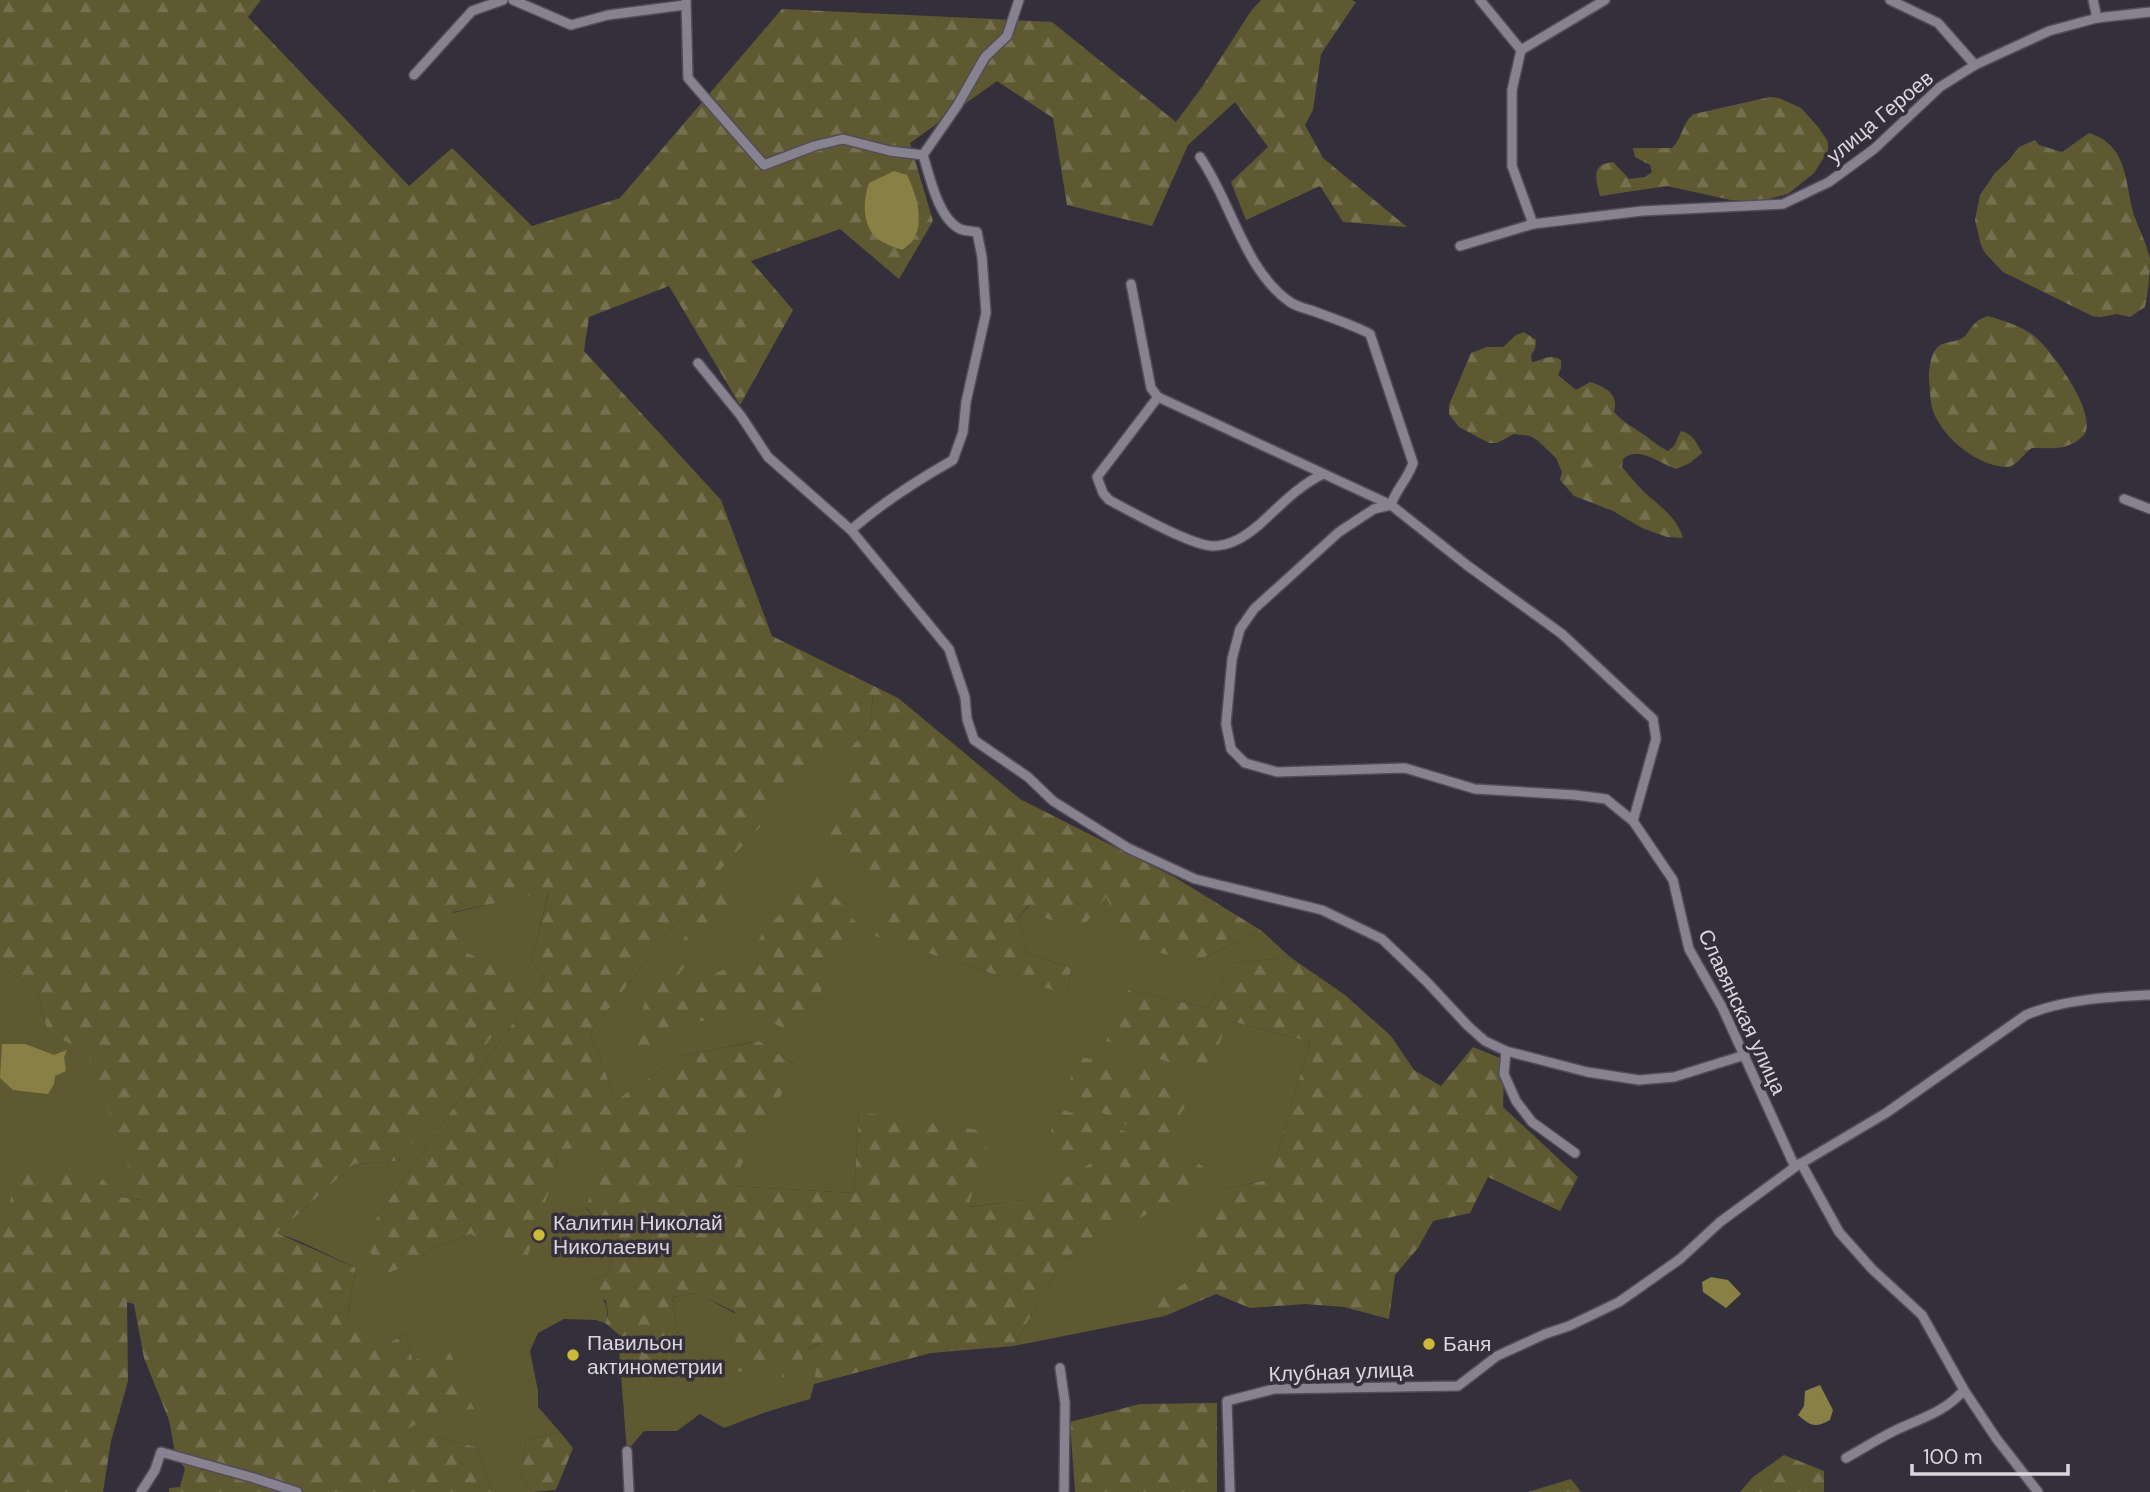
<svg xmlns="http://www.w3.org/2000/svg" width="2150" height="1492" font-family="'DM Sans',sans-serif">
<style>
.green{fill:#5f5932}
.forest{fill:url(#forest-firs);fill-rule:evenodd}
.water{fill:#898046}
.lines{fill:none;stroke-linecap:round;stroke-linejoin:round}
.street-casing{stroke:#514d56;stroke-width:12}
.street{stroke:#87828f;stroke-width:9}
.poi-dot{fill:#ccb938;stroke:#34303b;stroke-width:2.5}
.labels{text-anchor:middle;stroke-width:7;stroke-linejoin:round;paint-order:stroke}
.street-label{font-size:21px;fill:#d9d6dd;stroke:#34303b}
.poi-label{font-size:21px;fill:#d9d6dd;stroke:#34303b;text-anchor:start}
</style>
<defs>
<pattern id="forest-firs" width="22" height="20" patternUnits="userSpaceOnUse" patternTransform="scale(1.75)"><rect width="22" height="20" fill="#5f5932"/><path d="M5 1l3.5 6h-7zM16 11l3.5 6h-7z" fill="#75704f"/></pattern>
</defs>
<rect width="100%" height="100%" fill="#34303b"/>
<g class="green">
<polygon points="873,694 870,726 851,747 876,793 888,904 876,936 990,973 1068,993 1071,968 1027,953 1018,918 1029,906 1045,918 1105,897 1196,961 1262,931 1290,957 1233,963 1208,1008 1128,990 1230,1021 1310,1042 1270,1179 1221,1190 1191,1280 1144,1305 1165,1316 1013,1346 1065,1258 1216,1177 1102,1158 1027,1200 967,1207 859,1112 854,1193 729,1186 796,1065 758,1041 681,1056 616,1100 590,1033 703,888"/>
<path d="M549,891L531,961L545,977L371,1226L409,1265L430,1250L471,1234L556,1170L557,1150L579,1147L588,1156L598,1176L586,1208L602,1227L615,1251L607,1274L588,1283C601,1296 612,1304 605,1323L596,1320L564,1319L538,1333L530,1351L538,1391V1407L560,1432L526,1440L521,1475L532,1492H492L477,1447L404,1430L443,1411L446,1344L413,1361L406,1334L368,1354L347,1319L356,1268L299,1241L277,1233L354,1164L398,1161L530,985L459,949L452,913Z"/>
<polygon points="0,966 37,990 48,1035 86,1048 142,1200 121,1197 95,1173 0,1235"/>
<polygon points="697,1293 805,1351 820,1343 814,1384 810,1399 766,1412 724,1428 700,1414 677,1431 644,1431 627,1451 618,1337 623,1338 623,1347 680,1348 672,1297"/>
</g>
<g class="forest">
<path d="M0,0H261L248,17L409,186L452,148L532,226L620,198L782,9L1052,22L1176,122L1202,87L1251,11L1261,0H1352L1356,2L1321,54L1313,110L1305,125L1323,158L1407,227L1343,222L1320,186L1246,220L1231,182L1268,147L1235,102L1188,145L1152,226L1067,205L1053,118L997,81L910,143L933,221L899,279L840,229L751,261L793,310L740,405L669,286L589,317L584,351L721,500L772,636L898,698L1020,799L1176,878L1262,931L1196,961L1132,947L1106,897L1081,929L1045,918L1028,906L1018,918L1027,953L1071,968L1068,994L990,973L875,936L887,904L823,848L831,808L875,793L845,782L851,747L870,726L873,695L789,796L703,888L590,1033L616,1100L681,1056L759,1041L797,1066L730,1186L854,1193L859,1112L991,1132L968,1207L1027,1200L1100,1158L1052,1149L1051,1130L1061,1109L1183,1152L1217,1177L1065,1258L1013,1346L931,1353L814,1384L819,1343L805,1351L795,1386H780L784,1366L736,1372L735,1312L696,1293L672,1297L680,1348L644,1384L633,1380L623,1338L605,1323L608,1314L606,1301L588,1290V1283L607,1274L615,1251L602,1227L586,1207L597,1176L588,1156L579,1148L557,1150L556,1170L525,1263L471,1234L430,1250L409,1265L385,1274L369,1250L371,1226L545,977L531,961L549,892L453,912L460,949L531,985L398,1161L354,1164L277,1233L356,1268L347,1318L377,1328L369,1353L406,1334L413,1361L446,1343L474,1409L443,1411L405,1430L477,1447L492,1492H169V1488L180,1487L185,1469L175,1452L169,1420L144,1358L134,1304L127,1302L128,1381L111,1441L103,1492H0V1235L4,1231L17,1167L96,1173L121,1197L141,1200L86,1049L48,1035L37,990L0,966ZM871,231L917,233L909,246L902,250L885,244Z"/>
<path d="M1770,97L1779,98L1801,108L1819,128L1828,142V151L1814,173L1788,194L1757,202L1731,200L1667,186L1600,196C1596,180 1590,164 1613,162L1629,179L1645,177L1652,172L1650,165L1635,157L1633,148H1672C1683,138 1682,122 1694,114Z"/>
<path d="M2089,133C2130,146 2124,184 2135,218C2140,231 2147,245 2150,259C2150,275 2148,292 2145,307L2130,317L2117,314L2101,317L2092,316L2003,272L1985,253L1981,245L1975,220L1980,195L1995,173L2009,160L2019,147L2035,140L2039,145L2062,152Z"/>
<path d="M1988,316C2004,321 2019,325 2033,335C2050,348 2101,416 2083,436C2068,451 2051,448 2032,448C2024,453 2016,467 2007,467C1977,466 1943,438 1933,411C1930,401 1930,390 1929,379C1929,370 1930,356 1936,349C1944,339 1957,344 1965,336C1974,326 1973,321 1988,316Z"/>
<path d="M1524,332L1536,340L1535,349L1531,355L1532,362C1544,360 1549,353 1561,360V368L1558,375L1576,390L1590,382C1606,387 1619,394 1614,412C1623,422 1632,427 1643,434C1652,440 1659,447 1668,451L1674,446L1681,431C1692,433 1697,443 1702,453L1690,463L1676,469C1658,463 1639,445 1623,459L1622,467C1629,475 1636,484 1644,492C1658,504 1678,519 1683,538L1667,537L1642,528L1613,511L1574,496L1560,480L1562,472L1556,458L1537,440L1530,436L1514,434L1497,443H1489L1459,427L1449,414V405L1471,353L1487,347H1503L1516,335Z"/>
<polygon points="829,871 831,891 858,925 797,1034 747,1012 723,1021 697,1021 669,1028 653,1045 632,1049 649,987 718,891 741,887 670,987 682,1001 693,993 704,978 743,962 769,925 794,901 804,874"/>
<polygon points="1290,957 1345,995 1391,1036 1414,1070 1441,1086 1473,1047 1507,1061 1504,1074 1503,1107 1578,1177 1560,1211 1488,1177 1470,1213 1433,1221 1418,1248 1395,1275 1389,1319 1344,1307 1305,1304 1250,1308 1216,1294 1165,1316 1143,1305 1191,1280 1191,1229 1221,1190 1270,1179 1310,1042 1230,1021 1204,1074 1106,1041 1128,990 1208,1008 1233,963"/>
<polygon points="1074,1056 1141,1067 1197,1088 1168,1134 1127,1125 1068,1096"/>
<polygon points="1217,1403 1217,1492 1075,1492 1070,1422 1140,1404"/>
<polygon points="560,1432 573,1448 556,1490 532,1492 521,1475 526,1440"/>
<polygon points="1784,1455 1824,1471 1824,1492 1740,1492 1753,1477"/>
<polygon points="1571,1479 1581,1492 1528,1492"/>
</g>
<g class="water">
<path d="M894,171L907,175C918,197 929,236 902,250C893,247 883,244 876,237C862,224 863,200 869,183Z"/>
<polygon points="2,1044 25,1044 54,1055 67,1050 64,1057 66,1071 55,1076 54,1084 48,1094 13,1090 0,1078"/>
<polygon points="1711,1277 1728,1280 1741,1294 1726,1308 1703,1292 1702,1282"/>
<path d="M1820,1385L1833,1410L1830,1420C1814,1429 1810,1425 1798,1415L1804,1406L1805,1391Z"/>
</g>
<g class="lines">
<defs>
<g id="street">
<polyline points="513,0 571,25 608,15 685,5"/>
<polyline points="686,0 688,78 764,165 814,146 843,139 890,151 923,155"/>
<polyline points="1480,0 1521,50 1512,90 1512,166 1533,224"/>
<polyline points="1890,0 1938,23 1975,65"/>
<polyline points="2093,0 2097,18"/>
<polyline points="1521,50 1605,0"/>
<polyline points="414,75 472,11 503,0"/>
<path d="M923,155C930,177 938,218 960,229C965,231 972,231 977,232L982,257L986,313L966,402L963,432L953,460C916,481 883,502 851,530L949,649L965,697L967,719L974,740L1028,777L1053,801L1128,848L1195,879L1322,910L1382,939L1427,982L1468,1026L1485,1041L1506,1051L1587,1072L1639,1080L1674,1077L1745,1055"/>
<polyline points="923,155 957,106 985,57 1007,36 1019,0"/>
<polyline points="1460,246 1533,224 1642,211 1783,204 1829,182 1874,149 1940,87 1975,65 2049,31 2097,18 2150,12"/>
<path d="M1131,284L1151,388L1158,397L1391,505C1396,489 1408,479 1413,463L1370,334C1353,325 1334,319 1316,312C1308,309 1297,307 1290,302C1244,270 1231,201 1200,157"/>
<polyline points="698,363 741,416 768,457 851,530"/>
<path d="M1158,397L1097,477L1103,493L1109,500C1132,512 1190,545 1212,546C1231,546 1246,536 1260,524C1280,506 1298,486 1323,474"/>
<polyline points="2124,499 2150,509"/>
<polyline points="1633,821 1656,739 1653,719 1562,634 1468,566 1391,505 1374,509 1339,532 1254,609 1240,629 1232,659 1226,724 1231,749 1245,763 1277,772 1405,768 1475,789 1575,795 1606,799 1633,821 1673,880 1689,949 1722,1007 1795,1167"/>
<polyline points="1506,1051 1504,1074 1516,1101 1532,1122 1575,1153"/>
<polyline points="1801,1163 1839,1232 1872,1269 1922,1315 1964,1390 1996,1438 2038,1492"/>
<polyline points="1060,1368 1065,1403 1064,1492"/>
<polyline points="627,1451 629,1492"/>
<path d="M1846,1458C1862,1449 1878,1439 1894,1431C1921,1418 1944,1413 1964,1390"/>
<polyline points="141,1492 155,1470 161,1452 254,1478 297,1492"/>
<path d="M1230,1492L1227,1401L1274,1389L1458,1386L1497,1356L1545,1334L1569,1326L1619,1302L1680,1259L1720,1222L1795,1167L1886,1113L2026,1015C2064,999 2109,997 2150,995"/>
</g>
</defs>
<use href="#street" class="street-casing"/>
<use href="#street" class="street"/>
</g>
<g class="poi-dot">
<circle cx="539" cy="1235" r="7"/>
<circle cx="1429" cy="1344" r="7"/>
<circle cx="573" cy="1355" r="7"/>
</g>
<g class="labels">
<g class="street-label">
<text transform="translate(1880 117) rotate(-40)" y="7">улица Героев</text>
<text transform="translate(1742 1012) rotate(65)" y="7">Славянская улица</text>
<text transform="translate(1341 1372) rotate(-2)" y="7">Клубная улица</text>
</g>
<g class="poi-label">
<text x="553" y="1230">Калитин Николай<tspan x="553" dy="24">Николаевич</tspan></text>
<text x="587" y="1350">Павильон<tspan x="587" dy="24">актинометрии</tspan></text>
<text x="1443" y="1351">Баня</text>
</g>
</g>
<path d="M1912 1464v10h156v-10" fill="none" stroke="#d9d6dd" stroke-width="3.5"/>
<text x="1923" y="1464" font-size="21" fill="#d9d6dd" stroke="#34303b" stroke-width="5" paint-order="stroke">100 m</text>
</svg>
